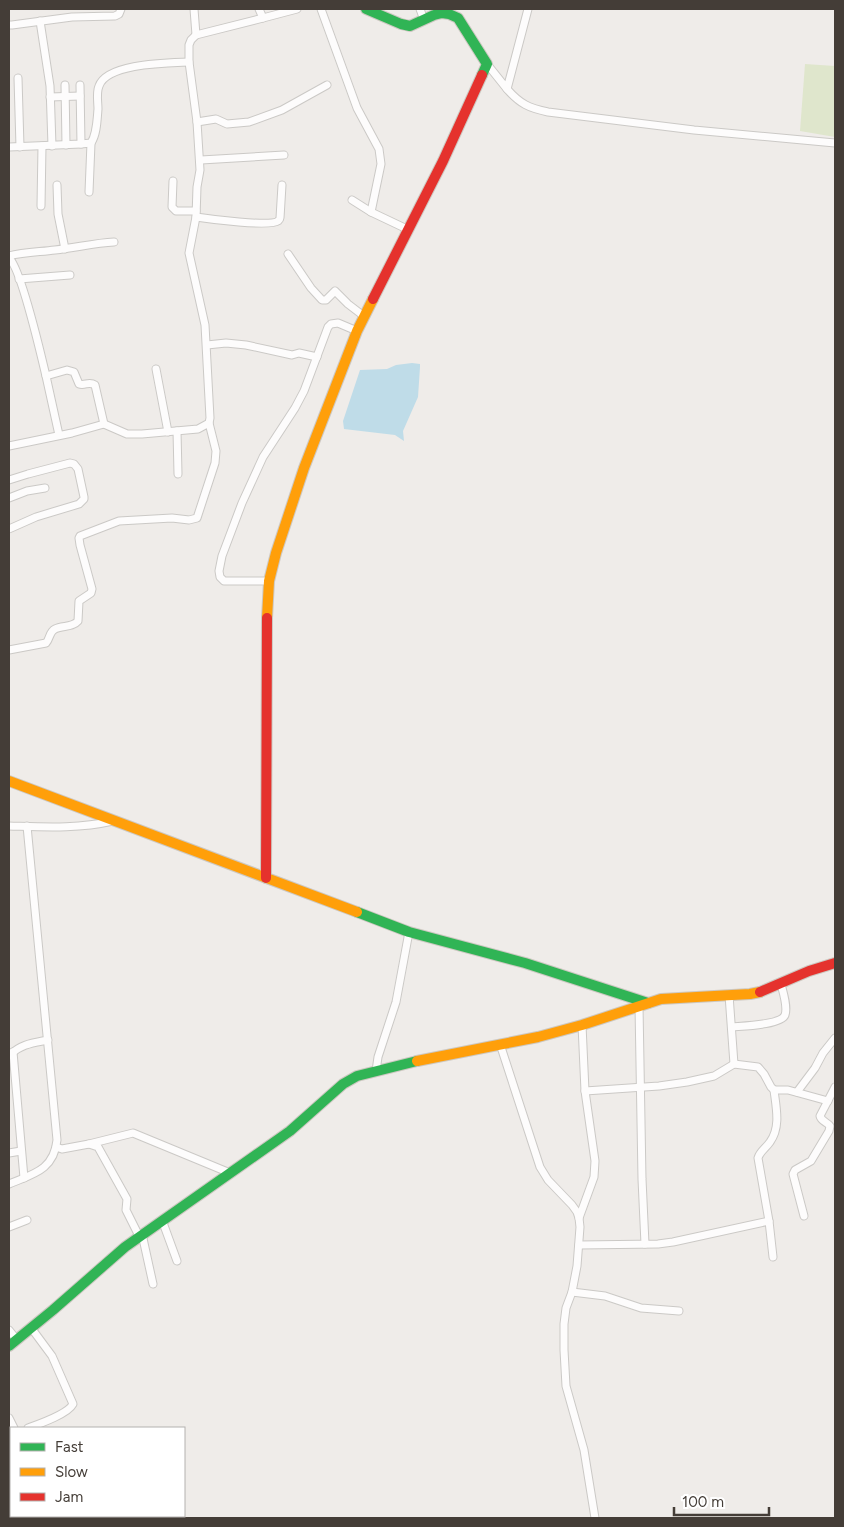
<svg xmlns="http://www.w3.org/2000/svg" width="844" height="1527" font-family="Figtree,sans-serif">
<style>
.green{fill:#dfe6cc}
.water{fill:#bfdce8}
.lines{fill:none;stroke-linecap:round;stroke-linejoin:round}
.street-casing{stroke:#cbc9c6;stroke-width:9}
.fast-casing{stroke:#cdc8c1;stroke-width:12}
.slow-casing{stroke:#cdc8c1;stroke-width:12}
.jam-casing{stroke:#cdc8c1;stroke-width:12}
.street{stroke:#fdfcfc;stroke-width:7}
.fast{stroke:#30b455;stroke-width:10}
.slow{stroke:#ff9f0a;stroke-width:10}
.jam{stroke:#e5322d;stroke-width:10}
</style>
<rect width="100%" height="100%" fill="#efece9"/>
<polygon class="green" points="805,64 835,66 835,137 800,131"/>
<polygon class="water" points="412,363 420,364 420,367 418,397 403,431 404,441 395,435 344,429 343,421 360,370 387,369 396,365"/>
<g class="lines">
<defs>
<g id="street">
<polyline points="194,9 196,35"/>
<polyline points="259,9 263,18 297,9"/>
<polyline points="321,9 357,108 379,149 381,164 371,212"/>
<polyline points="420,9 424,20"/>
<polyline points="40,21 50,86 52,146"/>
<polyline points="9,25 12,25 72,17 115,16 119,14 121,9"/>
<polyline points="487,64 507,89 528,9"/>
<polyline points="18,78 20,147"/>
<polyline points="65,85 66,145"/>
<polyline points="80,85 81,144"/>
<path d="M507,89C520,104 529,108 548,112L694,130L835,143"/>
<polyline points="50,97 80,96"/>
<polyline points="197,122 216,119 227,124 249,122 282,110 327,85"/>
<path d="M9,147L81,144L91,143C97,134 97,120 98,109C98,102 96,93 99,86C107,63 168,63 189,62"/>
<polyline points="201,160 284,155"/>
<polyline points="173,181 172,207 176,211 196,211"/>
<polyline points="57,185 58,214 65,249"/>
<polyline points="89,192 91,143"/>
<polyline points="352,200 371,212 409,230"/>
<polyline points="41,206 42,146"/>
<path d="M196,217C209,219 270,227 278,221C279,220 280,219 280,218L282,185"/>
<polyline points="288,254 311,288 322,300 326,300 335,291 348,304 365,317"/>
<path d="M9,256C24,252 40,252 55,250C75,248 94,243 114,242"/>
<path d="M9,258C21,268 41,355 46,376"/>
<polyline points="19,279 70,275"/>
<polyline points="207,345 226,343 246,345 292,355 299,353 317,357"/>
<polyline points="156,369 168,432"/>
<polyline points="177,431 178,474"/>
<path d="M59,435L46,376L67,370L74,372L79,384C85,386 89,381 95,385L104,424"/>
<polyline points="9,446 72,433 104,424 127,434 142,434 198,429 209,423 210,418 205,325 189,253 196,217 197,187 200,170 197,122 189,62 189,45 191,40 196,35 263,18"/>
<polyline points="9,480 28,474 70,463 74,464 78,469 84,497 84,499 79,504 36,517 9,529"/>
<polyline points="9,498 27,491 45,488"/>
<polyline points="269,581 224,581 220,577 219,571 222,556 242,503 263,457 295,408 304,391 328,327 331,324 338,323 357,331"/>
<path d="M9,650L46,643C50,639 49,632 55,629C62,625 72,628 78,621L79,601L91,593L92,589L80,545L79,538L80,536L119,521L172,518L189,520L197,518L215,463L216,451L209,423"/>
<path d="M9,826C45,827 77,829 113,821"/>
<polyline points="729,995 734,1064"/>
<polyline points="639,1006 642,1179 645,1244"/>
<path d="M732,1027C742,1026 781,1025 785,1015C788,1007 783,992 781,984"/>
<polyline points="500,1044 540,1167 548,1180 572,1205 577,1212 579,1218 580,1227 577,1266 572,1292 566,1308 564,1324 564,1350 566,1386 584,1450 595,1518"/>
<polyline points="13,1052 24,1178"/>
<path d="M10,1055C21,1044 33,1043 48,1040"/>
<polyline points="376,1071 378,1057 396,1002 409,932"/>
<polyline points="774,1090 788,1090 828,1101"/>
<path d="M585,1091L659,1086L687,1082L714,1076L734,1064L758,1067L764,1074L771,1087L774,1090C776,1107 781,1127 770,1142C766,1148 760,1151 758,1158L769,1221L773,1257"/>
<polyline points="797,1092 815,1068 823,1053 835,1038"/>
<polyline points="89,1144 133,1133 230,1173"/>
<polyline points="56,1147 62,1149 89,1144 98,1147 127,1199 126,1210 139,1236"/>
<polyline points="9,1153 21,1151"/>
<path d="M9,1184C33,1174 54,1170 57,1140L27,826"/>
<path d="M804,1216L793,1174L795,1170L811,1161L829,1131L830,1126C827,1122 821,1121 820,1116L835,1087"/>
<polyline points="579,1218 594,1177 595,1161 585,1091 582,1025"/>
<polyline points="162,1220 177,1261"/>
<polyline points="9,1227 27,1220"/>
<polyline points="142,1234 153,1284"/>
<polyline points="579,1245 658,1244 673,1242 769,1221"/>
<polyline points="572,1292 605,1296 641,1308 679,1311"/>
<polyline points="9,1330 17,1340"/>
<polyline points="9,1418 14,1428"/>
<path d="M28,1428C39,1424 68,1414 73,1404L52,1356L32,1329"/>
<polyline points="9,1509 11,1518"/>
</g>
<g id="fast">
<polyline points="366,9 401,24 410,26 434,15 442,13 449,14 458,18 487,64 482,75"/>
<polyline points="357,912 409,932 525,963 648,1003"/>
<polyline points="9,1346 53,1310 125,1247 290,1131 343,1084 357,1076 417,1061"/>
</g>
<g id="slow">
<polyline points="267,618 269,581 276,553 304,468 357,331 373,299"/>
<polyline points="9,781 357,912"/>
<polyline points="417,1061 538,1037 582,1025 661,999 750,994 760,992"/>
</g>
<g id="jam">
<polyline points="373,299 443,161 482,75"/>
<polyline points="266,878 267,618"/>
<polyline points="760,992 809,971 835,963"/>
</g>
</defs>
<use href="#street" class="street-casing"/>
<use href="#fast" class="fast-casing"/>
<use href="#slow" class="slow-casing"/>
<use href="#jam" class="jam-casing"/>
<use href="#street" class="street"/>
<use href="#fast" class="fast"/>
<use href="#slow" class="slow"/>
<use href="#jam" class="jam"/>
</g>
<rect width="844" height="1527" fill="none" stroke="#443d37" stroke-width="20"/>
<rect x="10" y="1427" width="175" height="90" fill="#ffffff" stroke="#b4b1af"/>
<rect x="20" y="1443" width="25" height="8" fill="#30b455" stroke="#b4b1af"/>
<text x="55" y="1452" font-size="15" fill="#443d37">Fast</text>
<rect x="20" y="1468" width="25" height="8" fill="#ff9f0a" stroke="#b4b1af"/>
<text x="55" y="1477" font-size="15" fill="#443d37">Slow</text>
<rect x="20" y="1493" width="25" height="8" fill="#e5322d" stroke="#b4b1af"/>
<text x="55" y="1502" font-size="15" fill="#443d37">Jam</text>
<path d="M674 1507v8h95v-8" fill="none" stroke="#443d37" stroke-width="2.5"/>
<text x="682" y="1507" font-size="15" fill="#443d37" stroke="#ffffff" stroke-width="4" paint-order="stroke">100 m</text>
</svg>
